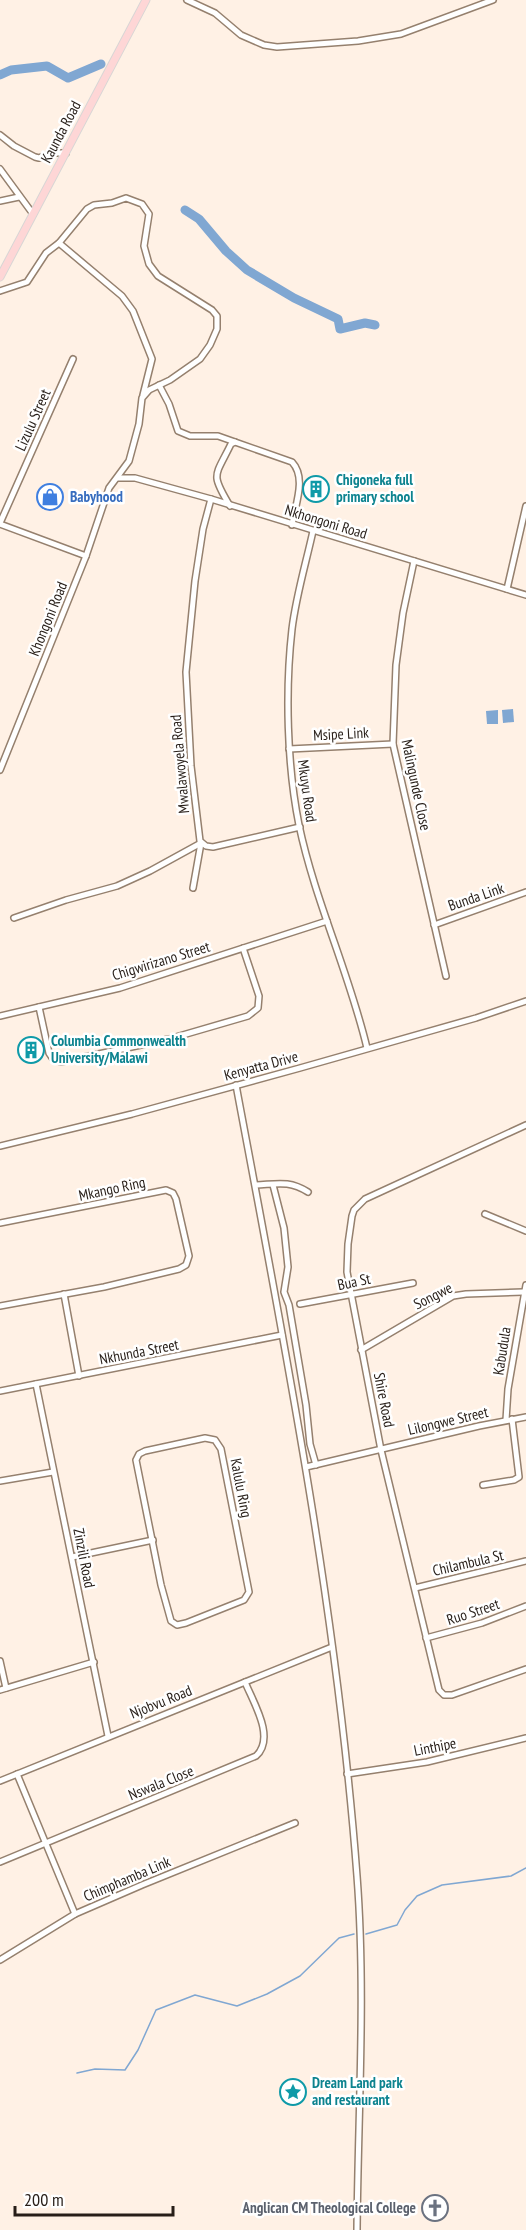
<svg xmlns="http://www.w3.org/2000/svg" width="526" height="2230" font-family="'PT Sans Narrow',sans-serif">
<style>
.water{fill:#80a7d2}
.lines{fill:none;stroke-linecap:round;stroke-linejoin:round}
.stream{stroke:#80a7d2;stroke-width:1.5}
.river{stroke:#80a7d2;stroke-width:9}
.minor-casing{stroke:#95806e;stroke-width:8}
.major-casing{stroke:#d8d6d5;stroke-width:9}
.minor{stroke:#fff;stroke-width:5}
.major{stroke:#fed6d6;stroke-width:7}
.labels{text-anchor:middle;stroke-width:5;stroke-linejoin:round;paint-order:stroke}
.street-label{font-size:15px;fill:#271e18;stroke:#fff}
.culture-label{font-size:15px;font-weight:bold;fill:#0d838f;stroke:#fff;text-anchor:start}
.shop-label{font-size:15px;font-weight:bold;fill:#366cbe;stroke:#fff;text-anchor:start}
.worship-label{font-size:15px;font-weight:bold;fill:#5b616d;stroke:#fff;text-anchor:end}
</style>
<rect width="100%" height="100%" fill="#fff1e5"/>
<g class="water">
<polygon points="513,709 514,722 503,723 502,710"/>
<polygon points="498,710 498,724 487,724 486,711"/>
</g>
<g class="lines">
<g class="stream">
<polyline points="366,1934 397,1925 405,1910 417,1896 442,1885 511,1876 526,1868"/>
<polyline points="77,2073 95,2069 125,2070 138,2050 156,2010 195,1995 237,2006 267,1994 300,1976 339,1938 354,1934"/>
</g>
<g class="river">
<polyline points="0,75 11,70 47,66 68,78 101,64"/>
<polyline points="185,210 199,219 226,251 247,270 294,298 338,319 340,329 365,323 375,325"/>
</g>
<defs>
<g id="minor">
<polyline points="187,0 215,13 241,35 264,45 277,47 358,41 401,34 493,0"/>
<polyline points="0,135 14,146 35,157 39,158 51,153 66,153"/>
<polyline points="0,169 33,214"/>
<polyline points="0,201 19,197"/>
<polyline points="59,243 122,296 133,311 152,359 143,395"/>
<polyline points="0,291 27,282 46,253 59,243 87,209 94,205 112,203 126,198 142,204 149,214 144,246 149,264 158,276 212,310 217,316 217,329 210,345 200,359 170,380 149,390 142,398 139,424 129,461 109,488 86,556 0,770"/>
<polyline points="159,385 169,404 178,431 190,436 218,436 235,442"/>
<polyline points="118,478 135,478 211,499 526,595"/>
<polyline points="211,499 203,529 195,581 186,672 191,766 200,841 206,846 213,847 300,827"/>
<path d="M230,506C210,473 215,477 231,444L235,442L292,462C307,478 295,505 292,525"/>
<polyline points="0,523 73,359"/>
<polyline points="0,524 86,556"/>
<path d="M313,531C306,563 296,596 292,629C285,691 287,765 299,825C315,901 349,972 367,1048"/>
<polyline points="414,561 403,613 396,665 393,744 446,976"/>
<polyline points="507,589 526,506"/>
<polyline points="289,749 393,744"/>
<polyline points="193,888 201,843"/>
<polyline points="14,918 66,900 117,886 150,871 201,843"/>
<polyline points="434,925 526,892"/>
<polyline points="39,1007 49,1053 53,1059 61,1062 169,1039 248,1016 258,1008 259,996 243,948"/>
<polyline points="0,1016 120,988 327,921"/>
<path d="M236,1085C285,1347 337,1610 357,1876C366,1993 358,2113 357,2230"/>
<polyline points="526,1125 365,1199 354,1210 352,1216 348,1244 347,1272 381,1450 439,1690 444,1695 452,1695 526,1669"/>
<polyline points="0,1146 132,1114 300,1068 476,1018 526,1001"/>
<path d="M256,1185C277,1184 289,1180 308,1192"/>
<polyline points="273,1185 284,1228 288,1267 284,1292 289,1305 306,1405 310,1444 316,1465"/>
<polyline points="485,1214 526,1231"/>
<polyline points="0,1223 166,1190 173,1193 176,1199 189,1256 186,1265 179,1269 104,1287 0,1306"/>
<polyline points="64,1294 79,1376"/>
<polyline points="300,1304 413,1283"/>
<polyline points="361,1350 453,1296 466,1294 523,1292"/>
<polyline points="36,1384 108,1736"/>
<polyline points="0,1391 282,1335"/>
<polyline points="506,1420 508,1389 526,1285"/>
<polygon points="205,1438 215,1440 221,1449 249,1592 244,1600 186,1623 177,1625 171,1621 161,1585 136,1460 139,1454 145,1451"/>
<polyline points="306,1467 479,1426 526,1417"/>
<polyline points="0,1481 53,1472"/>
<polyline points="483,1485 514,1480 519,1477 512,1419"/>
<polyline points="72,1557 153,1540"/>
<polyline points="415,1588 526,1561"/>
<polyline points="426,1638 482,1623 526,1606"/>
<polyline points="0,1661 6,1688"/>
<polyline points="0,1690 94,1662"/>
<polyline points="17,1774 75,1914 142,1885 295,1823"/>
<polyline points="347,1774 427,1762 526,1738"/>
<polyline points="0,1781 332,1647"/>
<path d="M0,1862L256,1756C276,1738 253,1702 245,1682"/>
<polyline points="0,1960 75,1914"/>
</g>
<polyline id="major" points="0,277 146,0"/>
</defs>
<use href="#minor" class="minor-casing"/>
<use href="#major" class="major-casing"/>
<use href="#minor" class="minor"/>
<use href="#major" class="major"/>
</g>
<defs>
<symbol id="building-ring" viewBox="-11 -11 22 22"><circle r="9.5" fill="#fff" stroke="#0f9aa8" stroke-width="1.5"/><path d="M-4-6H4V6H1V3H-1V6H-4ZM-2.5-4.3h1.7v1.8h-1.7ZM.8-4.3h1.7v1.8H.8ZM-2.5-1h1.7V.8h-1.7ZM.8-1h1.7V.8H.8Z" fill="#0f9aa8"/></symbol>
<symbol id="shop-ring" viewBox="-11 -11 22 22"><circle r="9.5" fill="#fff" stroke="#3f7fe0" stroke-width="1.5"/><path d="M-5-2.5h2.3a2.7 3.5 0 0 1 5.4 0H5L5.5 6h-11ZM-1.5-2.5h3a1.5 2.3 0 0 0-3 0Z" fill="#3f7fe0"/></symbol>
<symbol id="sight-ring" viewBox="-11 -11 22 22"><circle r="9.5" fill="#fff" stroke="#0f9aa8" stroke-width="1.5"/><path d="M0-6L1.8-2.2L6-1.7L2.9 1.2L3.7 5.4L0 3.3L-3.7 5.4L-2.9 1.2L-6-1.7L-1.8-2.2Z" fill="#0f9aa8"/></symbol>
<symbol id="church-ring" viewBox="-11 -11 22 22"><circle r="9.5" fill="#fff" stroke="#6b7280" stroke-width="1.5"/><path d="M-1.2-6h2.4v3.5h3.3v2.4h-3.3V6h-2.4V-.1h-3.3v-2.4h3.3Z" fill="#6b7280"/></symbol>
</defs>
<g fill-rule="evenodd">
<use href="#building-ring" x="301" y="474" width="30" height="30"/>
<use href="#shop-ring" x="35" y="482" width="30" height="30"/>
<use href="#building-ring" x="16" y="1035" width="30" height="30"/>
<use href="#sight-ring" x="278" y="2077" width="30" height="30"/>
<use href="#church-ring" x="420" y="2193" width="30" height="30"/>
</g>
<g class="labels">
<g class="street-label">
<text transform="translate(61 132) rotate(-62)" y="5">Kaunda Road</text>
<text transform="translate(33 420) rotate(-66)" y="5">Lizulu Street</text>
<text transform="translate(326 522) rotate(17)" y="5">Nkhongoni Road</text>
<text transform="translate(48 619) rotate(-68)" y="5">Khongoni Road</text>
<text transform="translate(341 734) rotate(-3)" y="5">Msipe Link</text>
<text transform="translate(180 764) rotate(-95)" y="5">Mwalawoyela Road</text>
<text transform="translate(416 785) rotate(78)" y="5">Malingunde Close</text>
<text transform="translate(307 791) rotate(82)" y="5">Mkuyu Road</text>
<text transform="translate(476 897) rotate(-19)" y="5">Bunda Link</text>
<text transform="translate(161 961) rotate(-17)" y="5">Chigwirizano Street</text>
<text transform="translate(261 1066) rotate(-15)" y="5">Kenyatta Drive</text>
<text transform="translate(112 1189) rotate(-12)" y="5">Mkango Ring</text>
<text transform="translate(354 1282) rotate(-12)" y="5">Bua St</text>
<text transform="translate(433 1296) rotate(-27)" y="5">Songwe</text>
<text transform="translate(502 1351) rotate(-81)" y="5">Kabudula</text>
<text transform="translate(139 1352) rotate(-11)" y="5">Nkhunda Street</text>
<text transform="translate(384 1400) rotate(79)" y="5">Shire Road</text>
<text transform="translate(448 1421) rotate(-13)" y="5">Lilongwe Street</text>
<text transform="translate(241 1488) rotate(79)" y="5">Kalulu Ring</text>
<text transform="translate(84 1558) rotate(79)" y="5">Zinzili Road</text>
<text transform="translate(468 1563) rotate(-13)" y="5">Chilambula St</text>
<text transform="translate(473 1612) rotate(-18)" y="5">Ruo Street</text>
<text transform="translate(161 1702) rotate(-22)" y="5">Njobvu Road</text>
<text transform="translate(435 1747) rotate(-11)" y="5">Linthipe</text>
<text transform="translate(161 1783) rotate(-22)" y="5">Nswala Close</text>
<text transform="translate(127 1879) rotate(-23)" y="5">Chimphamba Link</text>
</g>
<g class="culture-label">
<text x="336" y="485">Chigoneka full<tspan x="336" dy="17">primary school</tspan></text>
<text x="51" y="1046">Columbia Commonwealth<tspan x="51" dy="17">University/Malawi</tspan></text>
<text x="312" y="2088">Dream Land park<tspan x="312" dy="17">and restaurant</tspan></text>
</g>
<g class="shop-label">
<text x="70" y="502">Babyhood</text>
</g>
<g class="worship-label">
<text x="416" y="2213">Anglican CM Theological College</text>
</g>
</g>
<path d="M15 2206v9h158v-9" fill="none" stroke="#271e18" stroke-width="3"/>
<text x="24" y="2206" font-size="18" fill="#271e18" stroke="#ffffff" stroke-width="4.5" paint-order="stroke">200 m</text>
</svg>
